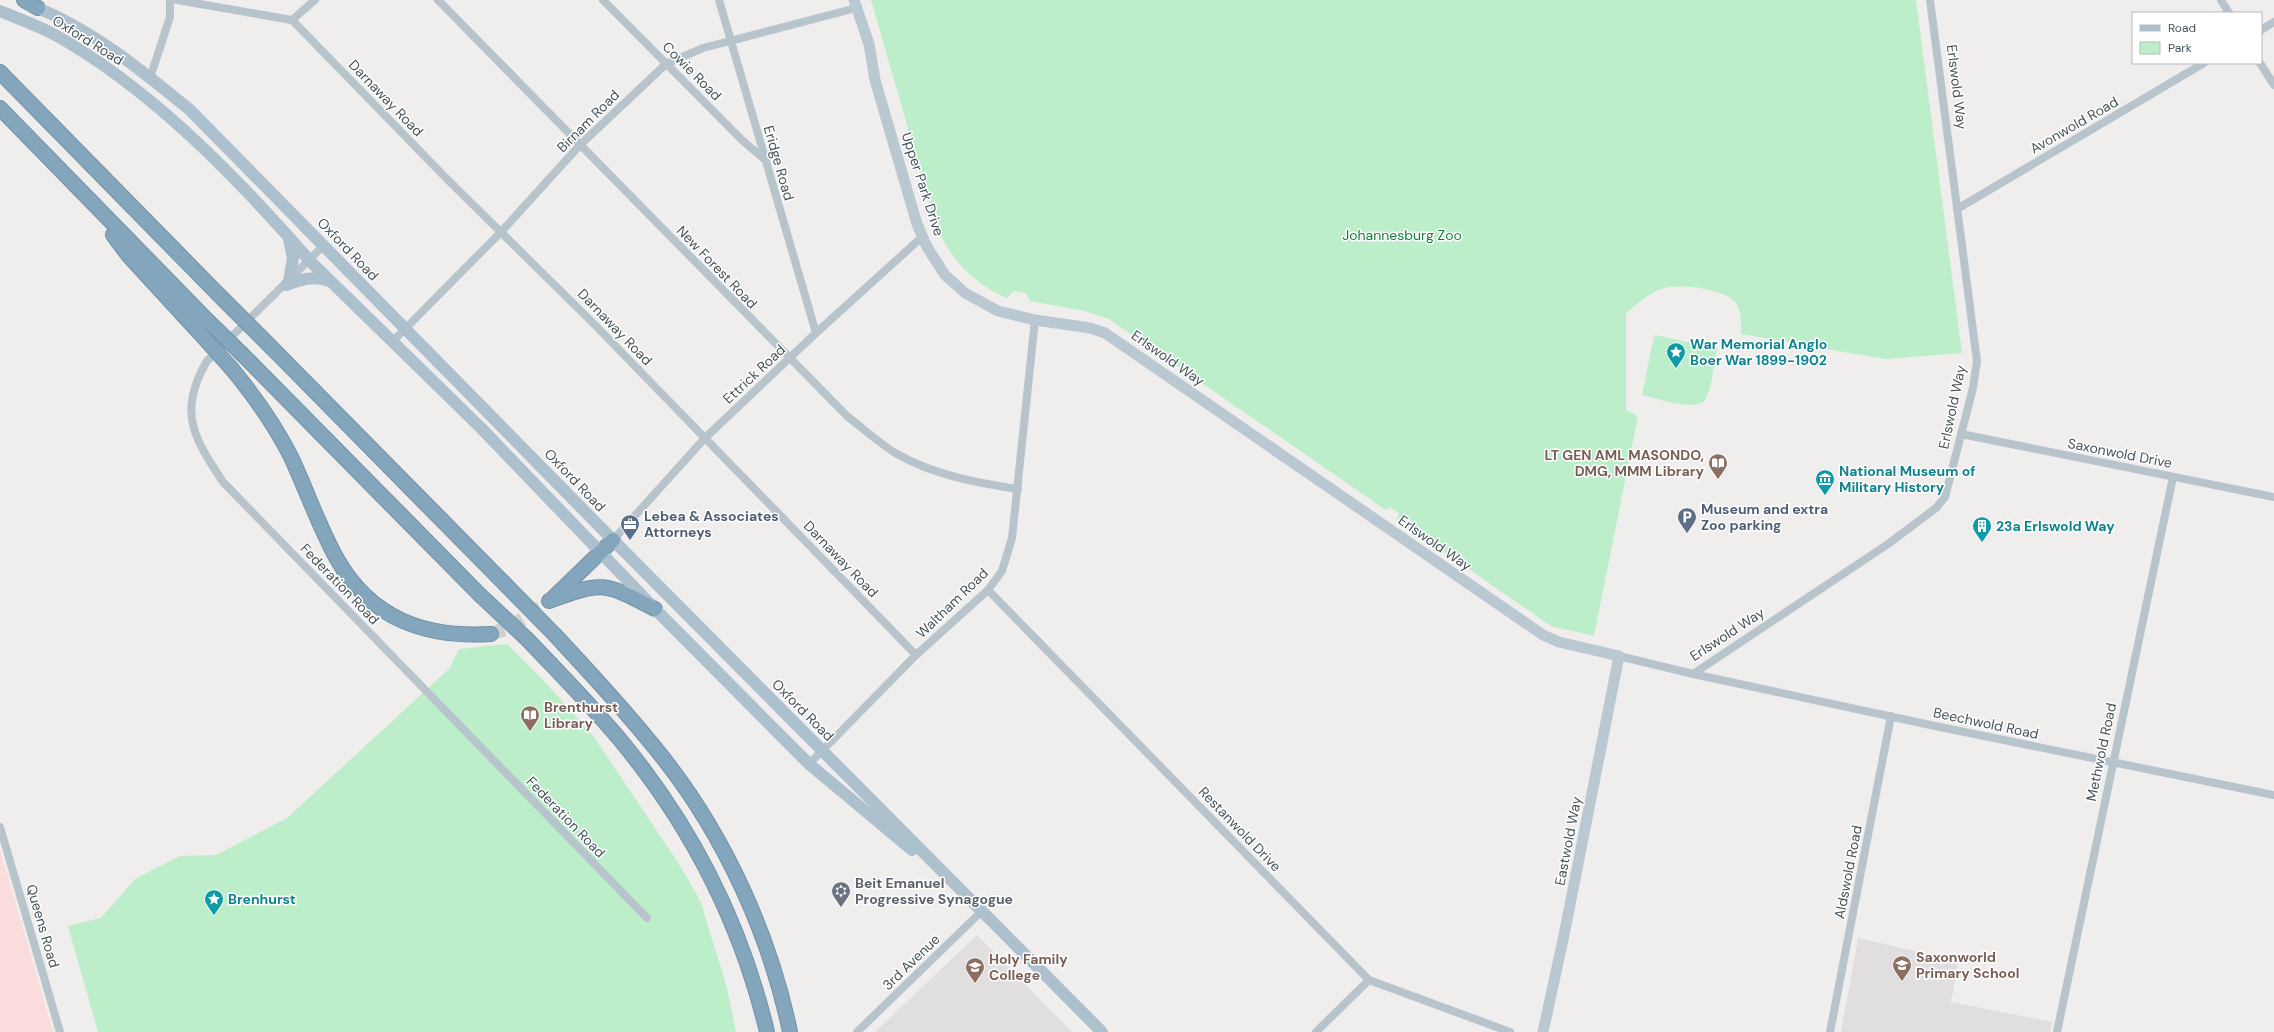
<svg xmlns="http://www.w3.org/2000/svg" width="2274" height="1032" font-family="'DM Sans',sans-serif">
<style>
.education{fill:#e1dee0}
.medical{fill:#fbdcdd}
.green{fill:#bbeec9}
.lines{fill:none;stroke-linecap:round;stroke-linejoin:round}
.motorway-tunnel{stroke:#ceced0;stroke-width:14;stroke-dasharray:14 7;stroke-linecap:butt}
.motorway-casing{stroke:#7091a8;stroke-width:16}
.minor{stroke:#b8c4cb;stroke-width:8}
.secondary{stroke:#bac8d2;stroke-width:11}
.primary{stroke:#acc0cd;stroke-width:12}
.motorway{stroke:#84a6bd;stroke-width:14}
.motorway-bridge-casing{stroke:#7091a8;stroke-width:16;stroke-linecap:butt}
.motorway-bridge{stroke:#84a6bd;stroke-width:14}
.labels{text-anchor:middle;stroke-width:3;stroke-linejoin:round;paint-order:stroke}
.street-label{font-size:14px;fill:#45535b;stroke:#fff}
.park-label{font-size:14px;fill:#167c3e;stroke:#fff}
.culture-label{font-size:14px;font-weight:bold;fill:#0d838f;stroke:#fff;text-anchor:start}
.education-label{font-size:14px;font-weight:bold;fill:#785e54;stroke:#fff;text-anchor:start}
.service-label{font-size:14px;font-weight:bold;fill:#4e5e75;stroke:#fff;text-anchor:start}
.worship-label{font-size:14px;font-weight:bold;fill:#5b616d;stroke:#fff;text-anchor:start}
</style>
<rect width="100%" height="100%" fill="#f0eded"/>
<g class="education">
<polygon points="977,935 1072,1032 875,1032"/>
<polygon points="1858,938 1958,961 1951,1002 2052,1022 2050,1032 1841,1032"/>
</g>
<polygon class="medical" points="0,850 53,1032 0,1032"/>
<g class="green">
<path d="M871,0H1916L1962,353L1885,359L1741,334C1741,325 1742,310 1735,302C1723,288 1677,283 1661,289C1649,293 1637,304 1626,313V410L1638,416L1594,636L1551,626L1397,519L1399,513L1390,507L1386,510L1109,319L1085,311L1030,301L1026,293L1014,291L1007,298C972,283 951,260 936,225Z"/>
<path d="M1654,335L1717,348C1714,361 1712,390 1705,400C1696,412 1656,398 1642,395Z"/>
<polygon points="507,644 547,684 594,737 677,861 700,900 727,988 736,1032 98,1032 68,926 101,918 135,879 180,856 216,855 287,818 450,668 459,649"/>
</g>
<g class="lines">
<polyline class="motorway-tunnel" points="491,634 510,627 543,606"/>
<defs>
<g id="motorway">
<polyline points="24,0 38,8"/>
<polyline points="0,72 216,292"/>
<polyline points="0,108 208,321"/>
<polyline points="113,235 128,255 196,329"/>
<polyline points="272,348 498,577"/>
<polyline points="243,355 480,595"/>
<path d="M232,369C255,397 275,425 291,457C307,491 319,527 337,559C371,619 425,638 491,634"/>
<polyline points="553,598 613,540"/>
<path d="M549,601C604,581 603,582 655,609"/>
<path d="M556,636C593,676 630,716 664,759C725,837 770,935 790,1032"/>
<path d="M528,640C561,675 596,710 626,747C694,831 742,927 767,1032"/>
</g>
</defs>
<use href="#motorway" class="motorway-casing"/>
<g class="minor">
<polyline points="177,0 292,20"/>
<path d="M438,0L848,417C864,429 880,444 897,454C934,475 977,483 1018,489"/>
<polyline points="603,0 743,141 763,158"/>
<polyline points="719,0 816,333"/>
<polyline points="2221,0 2229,13"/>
<polyline points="292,20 446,178 594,324 916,655"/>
<polyline points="292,20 315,0"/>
<polyline points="2261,30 2274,22"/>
<polyline points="2260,63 2274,85"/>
<polyline points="150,78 170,17 170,0"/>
<polyline points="1957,209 2204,63"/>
<path d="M324,245L207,361C177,412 194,438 223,482L647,918"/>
<polyline points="392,342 501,232 580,145 666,64 703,48 856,8"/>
<polyline points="1961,434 2274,497"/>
<polyline points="613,540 705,438 816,333 922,237"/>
<polyline points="988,590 1369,980 1510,1032"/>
<polyline points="1619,656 1693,674 1888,544 1936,508 1945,497 1973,388 1977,361 1930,0"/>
<polyline points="1693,674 1935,726 2274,795"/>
<polyline points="809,764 916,655 988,590 1002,571 1012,538 1035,320"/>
<polyline points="0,827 60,1032"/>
<polyline points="857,1032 983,910"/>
<polyline points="1316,1032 1369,980"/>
<polyline points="1830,1032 1891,716"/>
<polyline points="2057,1032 2173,477"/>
</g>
<polyline class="secondary" points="854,0 869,44 875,80 917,224 927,247 945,275 965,293 998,311 1035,320 1090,328 1105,333 1543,635 1559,642 1619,656 1564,935 1543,1032"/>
<g class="primary">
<path d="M30,5C90,28 140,69 190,110L613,540L1102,1032"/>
<path d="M0,11C25,21 51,31 74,46C162,100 242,183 310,261L482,429L655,609L809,764L912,850"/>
<polyline points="289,239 293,258 289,281"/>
<path d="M286,285C300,280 313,275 329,281"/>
</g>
<use href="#motorway" class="motorway"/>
<defs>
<g id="motorway-bridge">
<polyline points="216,292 272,348"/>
<polyline points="208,321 243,355"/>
<polyline points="196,329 232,369"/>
<polyline points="498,577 556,636"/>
<polyline points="480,595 528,640"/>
</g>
</defs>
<use href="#motorway-bridge" class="motorway-bridge-casing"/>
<use href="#motorway-bridge" class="motorway-bridge"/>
</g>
<defs>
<symbol id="sight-pin" viewBox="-11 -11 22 30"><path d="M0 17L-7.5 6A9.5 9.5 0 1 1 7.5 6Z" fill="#0f9aa8" stroke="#fff"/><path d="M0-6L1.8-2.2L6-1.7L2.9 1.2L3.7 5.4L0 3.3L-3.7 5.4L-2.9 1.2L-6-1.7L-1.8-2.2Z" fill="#fff"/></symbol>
<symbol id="library-pin" viewBox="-11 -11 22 30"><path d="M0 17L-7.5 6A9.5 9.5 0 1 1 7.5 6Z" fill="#8d6e63" stroke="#fff"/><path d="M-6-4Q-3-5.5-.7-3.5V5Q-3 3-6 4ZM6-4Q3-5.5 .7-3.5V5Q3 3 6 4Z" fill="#fff"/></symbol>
<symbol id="museum-pin" viewBox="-11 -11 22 30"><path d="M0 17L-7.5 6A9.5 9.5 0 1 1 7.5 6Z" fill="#0f9aa8" stroke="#fff"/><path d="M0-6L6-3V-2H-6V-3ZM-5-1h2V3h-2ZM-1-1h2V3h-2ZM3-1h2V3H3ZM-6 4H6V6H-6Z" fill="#fff"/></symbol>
<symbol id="parking-pin" viewBox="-11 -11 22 30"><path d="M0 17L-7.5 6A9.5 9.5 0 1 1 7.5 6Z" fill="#5c6f8a" stroke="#fff"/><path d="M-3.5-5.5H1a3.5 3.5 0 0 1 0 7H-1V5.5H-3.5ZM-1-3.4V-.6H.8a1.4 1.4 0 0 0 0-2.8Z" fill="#fff"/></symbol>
<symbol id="office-pin" viewBox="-11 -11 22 30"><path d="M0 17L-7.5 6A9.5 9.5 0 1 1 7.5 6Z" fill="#5c6f8a" stroke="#fff"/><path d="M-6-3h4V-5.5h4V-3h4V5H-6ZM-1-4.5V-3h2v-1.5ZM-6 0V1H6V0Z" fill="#fff"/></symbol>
<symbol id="building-pin" viewBox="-11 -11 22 30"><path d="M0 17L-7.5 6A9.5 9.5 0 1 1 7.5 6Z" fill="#0f9aa8" stroke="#fff"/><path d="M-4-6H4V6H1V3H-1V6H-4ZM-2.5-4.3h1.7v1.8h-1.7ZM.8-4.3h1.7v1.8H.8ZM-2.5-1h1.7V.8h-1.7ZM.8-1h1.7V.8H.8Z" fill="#fff"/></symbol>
<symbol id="synagogue-pin" viewBox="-11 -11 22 30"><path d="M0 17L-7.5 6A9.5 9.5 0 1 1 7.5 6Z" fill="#6b7280" stroke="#fff"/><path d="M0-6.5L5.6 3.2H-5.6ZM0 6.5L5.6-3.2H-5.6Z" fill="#fff"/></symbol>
<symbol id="school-pin" viewBox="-11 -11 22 30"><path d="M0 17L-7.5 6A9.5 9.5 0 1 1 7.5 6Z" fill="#8d6e63" stroke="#fff"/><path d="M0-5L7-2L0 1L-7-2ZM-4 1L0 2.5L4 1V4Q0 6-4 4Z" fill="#fff"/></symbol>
</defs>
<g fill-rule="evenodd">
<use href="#sight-pin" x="1665" y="341" width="22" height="30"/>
<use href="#library-pin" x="1707" y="452" width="22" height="30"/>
<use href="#museum-pin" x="1814" y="468" width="22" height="30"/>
<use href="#parking-pin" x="1676" y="506" width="22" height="30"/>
<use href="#office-pin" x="619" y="513" width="22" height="30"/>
<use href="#building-pin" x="1971" y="515" width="22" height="30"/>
<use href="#library-pin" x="519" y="704" width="22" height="30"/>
<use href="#synagogue-pin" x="830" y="880" width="22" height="30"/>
<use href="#sight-pin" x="203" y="888" width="22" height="30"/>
<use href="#school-pin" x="1891" y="954" width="22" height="30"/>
<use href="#school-pin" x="964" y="956" width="22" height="30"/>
</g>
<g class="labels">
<g class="street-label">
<text transform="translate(88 40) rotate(32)" y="5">Oxford Road</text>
<text transform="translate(692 71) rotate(45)" y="5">Cowie Road</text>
<text transform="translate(1957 87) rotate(83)" y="5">Erlswold Way</text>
<text transform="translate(386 98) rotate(46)" y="5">Darnaway Road</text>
<text transform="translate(588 121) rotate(-45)" y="5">Birnam Road</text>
<text transform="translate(2074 125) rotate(-30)" y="5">Avonwold Road</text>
<text transform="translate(779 163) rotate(74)" y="5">Eridge Road</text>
<text transform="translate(923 184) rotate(72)" y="5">Upper Park Drive</text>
<text transform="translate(348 249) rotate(46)" y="5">Oxford Road</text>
<text transform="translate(717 267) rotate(46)" y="5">New Forest Road</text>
<text transform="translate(615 327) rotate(46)" y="5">Darnaway Road</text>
<text transform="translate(1168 358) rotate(35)" y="5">Erlswold Way</text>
<text transform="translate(754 374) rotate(-43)" y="5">Ettrick Road</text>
<text transform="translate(1952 407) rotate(-78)" y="5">Erlswold Way</text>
<text transform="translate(2120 453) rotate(11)" y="5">Saxonwold Drive</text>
<text transform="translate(575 480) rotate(46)" y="5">Oxford Road</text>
<text transform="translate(1435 543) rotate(35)" y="5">Erlswold Way</text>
<text transform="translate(841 559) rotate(46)" y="5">Darnaway Road</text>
<text transform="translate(340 584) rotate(46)" y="5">Federation Road</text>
<text transform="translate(952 603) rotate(-44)" y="5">Waltham Road</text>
<text transform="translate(1727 634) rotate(-33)" y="5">Erlswold Way</text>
<text transform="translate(803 710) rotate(45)" y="5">Oxford Road</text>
<text transform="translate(1986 723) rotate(12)" y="5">Beechwold Road</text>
<text transform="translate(2101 752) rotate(-78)" y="5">Methwold Road</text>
<text transform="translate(566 817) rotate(46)" y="5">Federation Road</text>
<text transform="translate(1240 829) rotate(46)" y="5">Restanwold Drive</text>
<text transform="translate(1568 841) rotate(-79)" y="5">Eastwold Way</text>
<text transform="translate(1848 872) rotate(-79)" y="5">Aldswold Road</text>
<text transform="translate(43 926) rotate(74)" y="5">Queens Road</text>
<text transform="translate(911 962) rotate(-44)" y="5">3rd Avenue</text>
</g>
<g class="park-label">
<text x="1402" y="240">Johannesburg Zoo</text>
</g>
<g class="culture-label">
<text x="1690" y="349">War Memorial Anglo<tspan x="1690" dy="16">Boer War 1899-1902</tspan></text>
<text x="1839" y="476">National Museum of<tspan x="1839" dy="16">Military History</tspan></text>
<text x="1996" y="531">23a Erlswold Way</text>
<text x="228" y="904">Brenhurst</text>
</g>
<g class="education-label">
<text x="1704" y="460" text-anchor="end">LT GEN AML MASONDO,<tspan x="1704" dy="16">DMG, MMM Library</tspan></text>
<text x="544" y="712">Brenthurst<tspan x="544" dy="16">Library</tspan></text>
<text x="1916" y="962">Saxonworld<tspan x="1916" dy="16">Primary School</tspan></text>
<text x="989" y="964">Holy Family<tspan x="989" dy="16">College</tspan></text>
</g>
<g class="service-label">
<text x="1701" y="514">Museum and extra<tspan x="1701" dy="16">Zoo parking</tspan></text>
<text x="644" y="521">Lebea &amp; Associates<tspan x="644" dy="16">Attorneys</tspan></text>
</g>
<g class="worship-label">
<text x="855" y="888">Beit Emanuel<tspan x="855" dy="16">Progressive Synagogue</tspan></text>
</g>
</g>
<rect x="2132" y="12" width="130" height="52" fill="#ffffff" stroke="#b5babd"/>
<rect x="2140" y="25" width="20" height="6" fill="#acc0cd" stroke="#b5babd"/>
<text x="2168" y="32" font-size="12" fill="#45535b">Road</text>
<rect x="2140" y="42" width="20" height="12" fill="#bbeec9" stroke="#b5babd"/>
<text x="2168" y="52" font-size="12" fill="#45535b">Park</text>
</svg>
